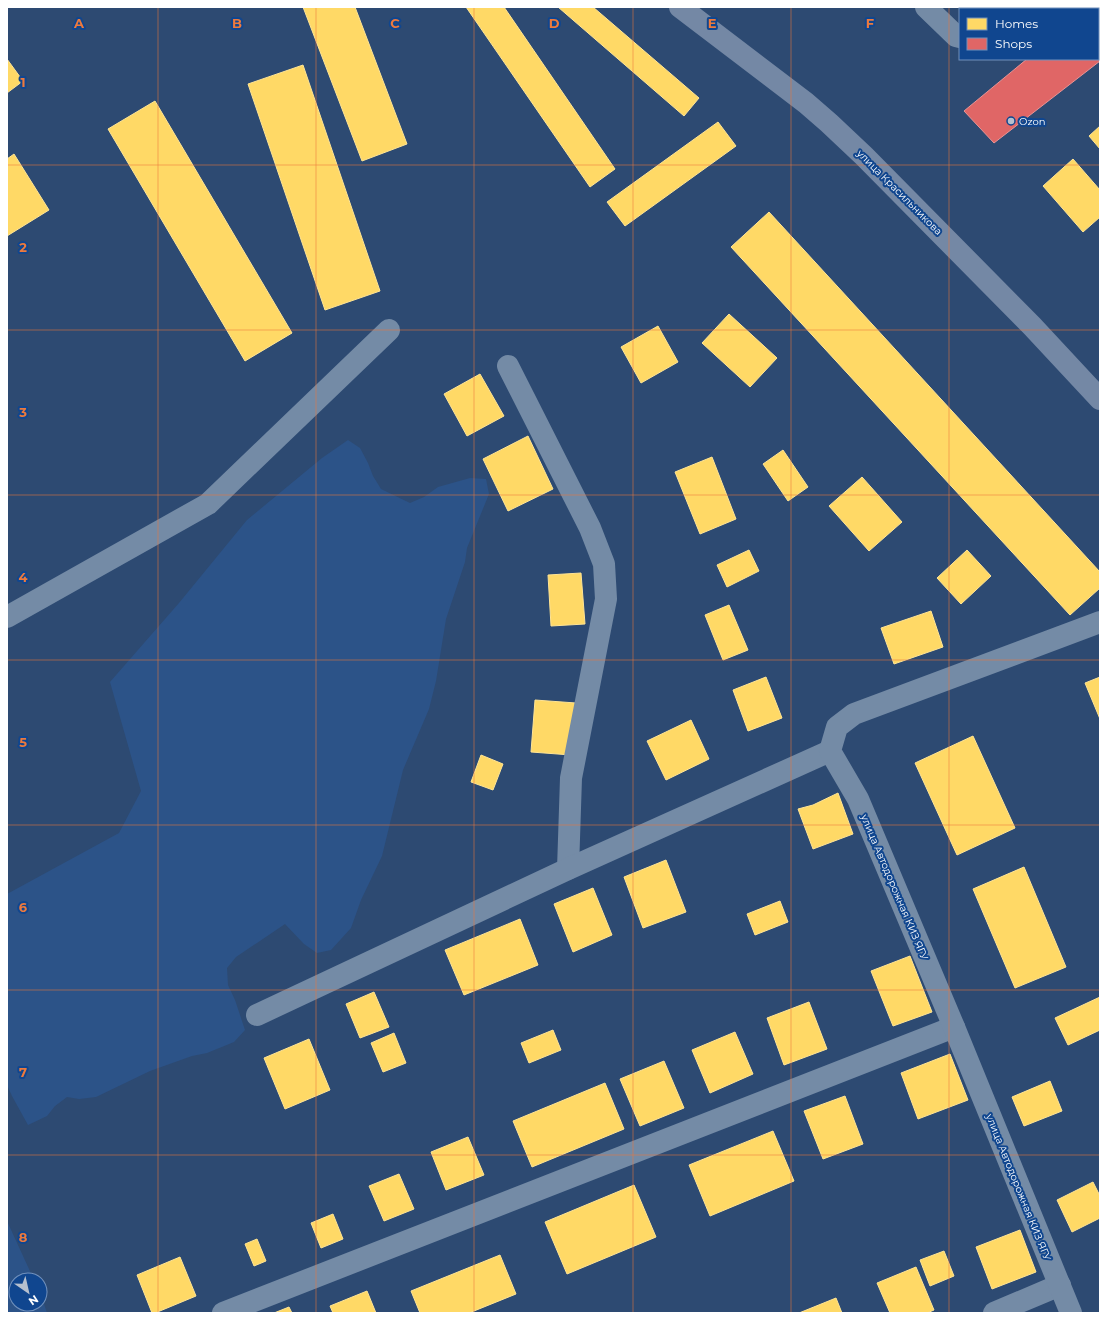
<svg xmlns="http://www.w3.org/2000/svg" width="1107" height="1320" font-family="Montserrat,sans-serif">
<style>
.water{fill:#2c5388}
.homes{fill:#ffd966;stroke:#ffe494}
.shops{fill:#e06666;stroke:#e99494}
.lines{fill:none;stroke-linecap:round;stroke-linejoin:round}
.minor{stroke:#748ba6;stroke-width:22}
.major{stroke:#7488a5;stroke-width:22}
.grid{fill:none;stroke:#ed7a3d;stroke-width:1;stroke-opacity:0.55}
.poi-dot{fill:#b6c0ce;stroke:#10468f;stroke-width:1.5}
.labels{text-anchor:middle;stroke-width:4;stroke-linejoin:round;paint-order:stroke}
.poi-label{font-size:10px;fill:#fff;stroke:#10468f;text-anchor:start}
.street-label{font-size:10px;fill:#fff;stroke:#10468f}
.grid-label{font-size:13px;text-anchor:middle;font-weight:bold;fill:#ed7a3d;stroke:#10468f;stroke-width:4;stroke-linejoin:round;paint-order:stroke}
</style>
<rect width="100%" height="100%" fill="#2d4a72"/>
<g class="water">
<polygon points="348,440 360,448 368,463 373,476 381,489 410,503 424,497 438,487 470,478 486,479 489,494 467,548 465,562 446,619 436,681 429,709 403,770 382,856 361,900 351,928 331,950 317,953 304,944 285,924 236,957 227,968 228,985 235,1000 245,1030 234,1042 207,1053 192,1056 150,1071 96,1097 79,1099 67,1097 55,1106 47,1116 28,1125 12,1096 7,1085 7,894 119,833 141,791 110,682 179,603 247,520 322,458"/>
<polygon points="7,1221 34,1280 16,1280 16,1304 40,1304 40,1292 47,1313 7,1313"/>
</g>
<g class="homes">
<polygon points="303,7 355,7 407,144 362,161"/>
<polygon points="466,7 504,7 615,169 590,187"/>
<polygon points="558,7 593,7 699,98 684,116"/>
<polygon points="7,59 23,81 7,93"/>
<polygon points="303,65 380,291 325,310 248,84"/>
<polygon points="155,101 292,333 245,361 108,129"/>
<polygon points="718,122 736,146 625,226 607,202"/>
<polygon points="1100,126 1100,149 1089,136"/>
<polygon points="14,154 49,210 7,236 7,159"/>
<polygon points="1073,159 1100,190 1100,217 1083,232 1043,186"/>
<polygon points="769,212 1100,572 1100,588 1070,615 731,247"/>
<polygon points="729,314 777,358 750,387 702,343"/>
<polygon points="658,326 678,362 641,383 621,347"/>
<polygon points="480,374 504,416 467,436 444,394"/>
<polygon points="528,436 553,489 508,511 483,459"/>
<polygon points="783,450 808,487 788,501 763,464"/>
<polygon points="712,457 736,519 700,534 675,472"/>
<polygon points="862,477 902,522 869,551 829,506"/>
<polygon points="749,550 759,571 727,587 717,565"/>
<polygon points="967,550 991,576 961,604 937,578"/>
<polygon points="581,573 585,624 551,626 548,575"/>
<polygon points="729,605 748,650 723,660 705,615"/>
<polygon points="931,611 943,647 894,664 881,628"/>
<polygon points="766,677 782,718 748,731 733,690"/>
<polygon points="1100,677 1100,719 1085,683"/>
<polygon points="535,700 576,703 571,755 531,752"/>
<polygon points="691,720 709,759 666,780 647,741"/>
<polygon points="973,736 1015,828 957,855 915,763"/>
<polygon points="481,755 503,764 493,790 471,782"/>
<polygon points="838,793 853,834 813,849 798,809 813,805"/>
<polygon points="666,860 686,912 643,928 624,877"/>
<polygon points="1024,867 1066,967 1015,988 973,889"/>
<polygon points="593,888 612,935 573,952 554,904"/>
<polygon points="780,901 788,922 755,935 747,914"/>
<polygon points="520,919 538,965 464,995 445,950"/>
<polygon points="910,956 932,1012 893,1026 871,971"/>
<polygon points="374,992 389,1027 360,1038 346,1004"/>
<polygon points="1100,997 1100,1030 1068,1045 1055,1018"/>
<polygon points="809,1002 827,1049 784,1065 767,1018"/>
<polygon points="553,1030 561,1050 529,1063 521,1043"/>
<polygon points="735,1032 753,1074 710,1093 692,1050"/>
<polygon points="394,1033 406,1063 383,1072 371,1043"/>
<polygon points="309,1039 330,1090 285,1109 264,1058"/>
<polygon points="950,1054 968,1100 918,1119 901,1073"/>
<polygon points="664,1061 684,1108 640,1126 620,1079"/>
<polygon points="1050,1081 1062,1111 1024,1126 1012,1097"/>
<polygon points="605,1083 624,1129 532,1167 513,1121"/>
<polygon points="845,1096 863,1144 823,1159 804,1111"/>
<polygon points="773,1131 794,1181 710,1216 689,1165"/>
<polygon points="468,1137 484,1175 446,1190 431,1152"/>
<polygon points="399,1174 414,1209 384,1221 369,1186"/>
<polygon points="1093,1182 1100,1196 1100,1218 1072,1232 1057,1200"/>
<polygon points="634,1185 656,1237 567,1274 545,1222"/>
<polygon points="333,1214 343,1239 321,1248 311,1223"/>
<polygon points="1020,1230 1036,1272 992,1289 976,1247"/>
<polygon points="257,1239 266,1261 254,1266 245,1244"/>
<polygon points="944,1251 954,1276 930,1286 920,1260"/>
<polygon points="500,1255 516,1294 469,1313 420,1313 411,1291"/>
<polygon points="180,1257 196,1296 155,1313 152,1313 137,1275"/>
<polygon points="916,1267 934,1310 927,1313 890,1313 877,1283"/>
<polygon points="367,1291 376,1313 333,1313 330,1306"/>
<polygon points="836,1298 842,1313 799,1313"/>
<polygon points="289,1307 292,1313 274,1313"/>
</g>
<polygon class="shops" points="1090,7 1100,7 1100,61 994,143 964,111 1027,59 1098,59 1098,9 1087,9"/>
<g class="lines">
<g class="minor">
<polyline points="926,7 956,36 960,37"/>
<polyline points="508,366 590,528 604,564 606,599 571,778 568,869"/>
<polyline points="7,617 208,504 389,330"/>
<polyline points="257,1015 568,869 830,751"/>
<polyline points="223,1313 954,1027"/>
<polyline points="994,1313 1060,1285"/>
<polyline points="1071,1313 954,1027 858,799 830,751 837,727 854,714 1100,622"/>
</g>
<polyline class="major" points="680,7 806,103 829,123 864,156 1032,326 1100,399"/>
</g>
<path class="grid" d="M158,7V1313M316,7V1313M474,7V1313M633,7V1313M791,7V1313M949,7V1313M7,165H1100M7,330H1100M7,495H1100M7,660H1100M7,825H1100M7,990H1100M7,1155H1100"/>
<circle class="poi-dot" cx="1011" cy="121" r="4"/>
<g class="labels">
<g class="poi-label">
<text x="1019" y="125">Ozon</text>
</g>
<g class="street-label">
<text transform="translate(900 192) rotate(45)" y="4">улица Красильникова</text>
<text transform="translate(895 887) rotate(67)" y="4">улица Автодорожная КИЗ ЯГУ</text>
<text transform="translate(1019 1187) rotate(68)" y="4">улица Автодорожная КИЗ ЯГУ</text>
</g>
</g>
<g class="grid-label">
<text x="79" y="28">A</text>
<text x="237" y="28">B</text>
<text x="395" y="28">C</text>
<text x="554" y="28">D</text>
<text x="712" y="28">E</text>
<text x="870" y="28">F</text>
<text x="23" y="87">1</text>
<text x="23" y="252">2</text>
<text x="23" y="417">3</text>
<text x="23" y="582">4</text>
<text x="23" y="747">5</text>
<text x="23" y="912">6</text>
<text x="23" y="1077">7</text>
<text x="23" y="1242">8</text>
</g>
<rect width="1107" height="1320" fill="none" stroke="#ffffff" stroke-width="16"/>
<rect x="959" y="8" width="140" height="52" fill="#10468f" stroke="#7090bc"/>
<rect x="967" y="18" width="20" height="12" fill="#ffd966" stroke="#7090bc"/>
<text x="995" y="28" font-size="12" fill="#ffffff">Homes</text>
<rect x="967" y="38" width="20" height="12" fill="#e06666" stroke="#7090bc"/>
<text x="995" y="48" font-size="12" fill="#ffffff">Shops</text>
<g transform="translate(28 1292) rotate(146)"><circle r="19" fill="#10468f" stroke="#7090bc"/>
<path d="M0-3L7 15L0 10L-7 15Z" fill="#b6c0ce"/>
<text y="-6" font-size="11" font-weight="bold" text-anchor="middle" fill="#ffffff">N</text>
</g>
</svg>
